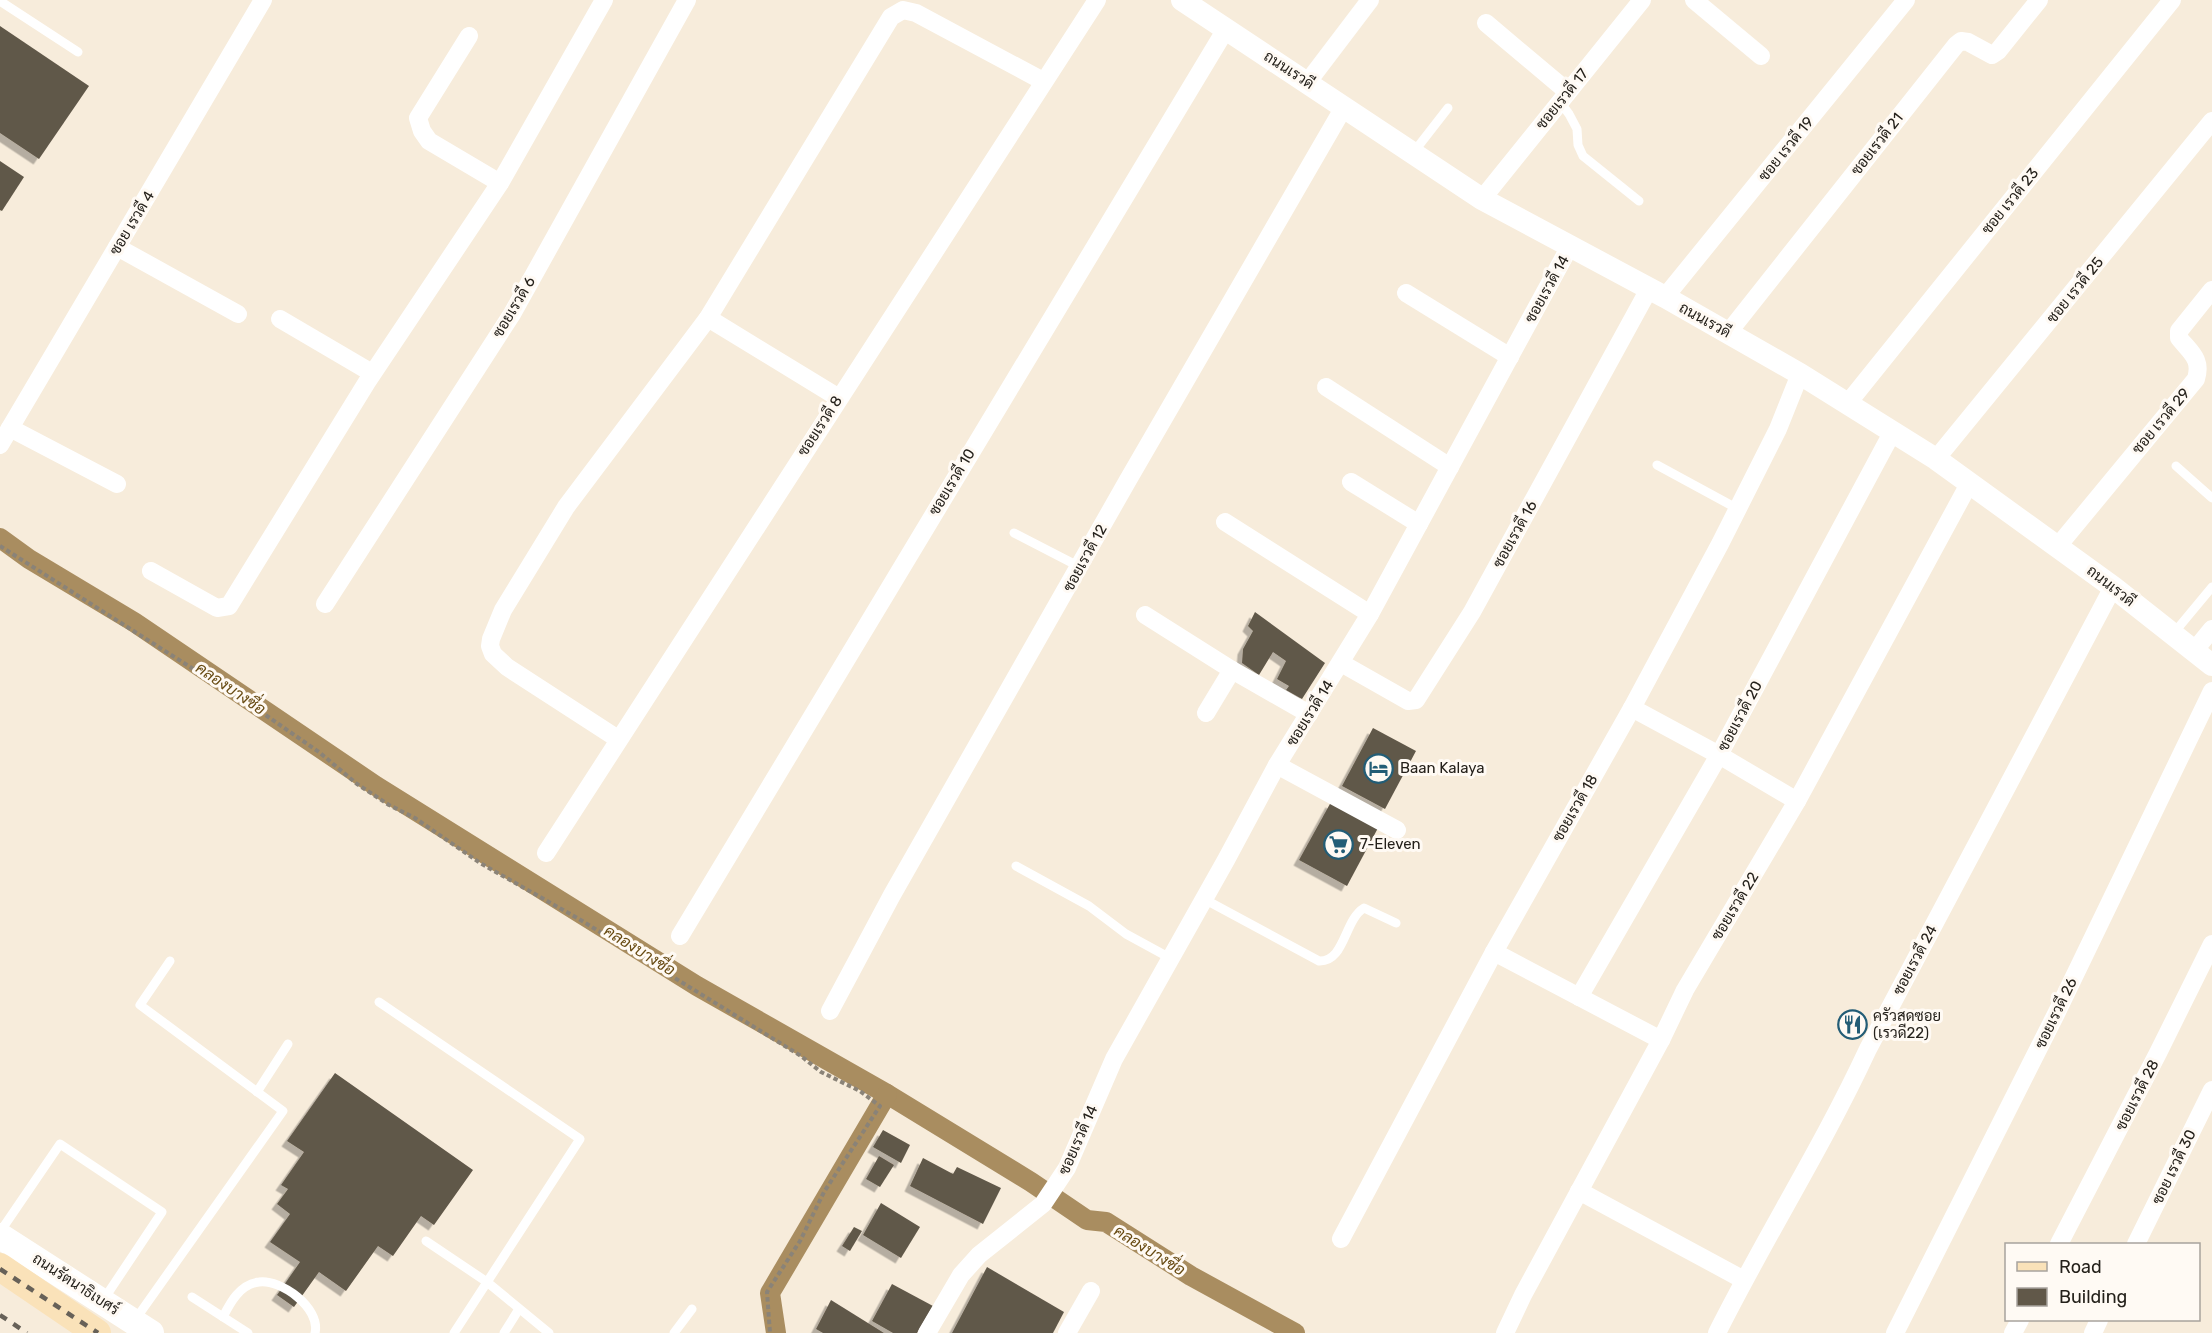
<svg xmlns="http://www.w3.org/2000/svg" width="2212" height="1333" font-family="Rubik,Sarabun,sans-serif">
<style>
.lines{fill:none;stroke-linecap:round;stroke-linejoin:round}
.canal{stroke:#a98d60;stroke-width:20}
.building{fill:#615849;filter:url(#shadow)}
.path{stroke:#8a8378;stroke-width:4;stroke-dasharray:4.5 3;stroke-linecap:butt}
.service{stroke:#fff;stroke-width:9}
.minor{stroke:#fff;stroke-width:18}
.tertiary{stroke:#fff;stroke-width:22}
.secondary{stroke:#fff;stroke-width:26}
.primary{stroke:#fae2b9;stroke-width:28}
.rail{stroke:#676158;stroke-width:4.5;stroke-dasharray:8 8;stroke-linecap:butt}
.labels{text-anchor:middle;stroke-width:6;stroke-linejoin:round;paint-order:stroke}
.street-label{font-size:15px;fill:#25211b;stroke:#fffaf4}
.poi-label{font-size:15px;fill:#25211b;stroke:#fffaf4;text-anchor:start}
.water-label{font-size:16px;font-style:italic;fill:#684b13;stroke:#fffaf4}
</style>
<defs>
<filter id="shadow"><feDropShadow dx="-5.5" dy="5.5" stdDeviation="0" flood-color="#0004"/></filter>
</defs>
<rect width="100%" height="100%" fill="#f7ecdb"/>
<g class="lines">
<g class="canal">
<polyline points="0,538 29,559 134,622 376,786 697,986 887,1094 1031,1182 1087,1220 1106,1222 1191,1276 1295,1333"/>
<polyline points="776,1333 770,1293 887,1094"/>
</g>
</g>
<g class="building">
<polygon points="0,26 89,86 39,159 0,133"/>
<polygon points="0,161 24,177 2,211 0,210"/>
<polygon points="1255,612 1325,663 1302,699 1286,690 1289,686 1277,679 1286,661 1273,652 1259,675 1242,663 1243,649 1253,631 1248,626"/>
<polygon points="1373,728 1416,751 1385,809 1342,786"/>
<polygon points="1331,802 1378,828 1347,886 1299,860"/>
<polygon points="335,1073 473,1170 434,1225 421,1216 393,1256 378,1246 346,1291 319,1272 294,1307 277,1295 300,1262 270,1242 290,1214 277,1204 288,1189 281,1185 304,1152 287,1141"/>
<polygon points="883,1130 910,1145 901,1163 873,1147"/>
<polygon points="879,1156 894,1165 880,1187 866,1179"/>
<polygon points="923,1158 953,1174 957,1167 1001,1188 983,1224 910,1186"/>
<polygon points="881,1203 920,1227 901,1258 863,1235"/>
<polygon points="854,1227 862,1231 850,1251 842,1246"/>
<polygon points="987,1267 1064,1312 1053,1333 952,1333"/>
<polygon points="892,1284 933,1306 917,1333 893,1333 872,1321"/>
<polygon points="831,1300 884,1333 823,1333 816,1329"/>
</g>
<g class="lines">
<polyline class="path" points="0,546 264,714 319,752 357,784 389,805 415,818 480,863 579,919 725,1009 801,1056 821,1072 860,1091 880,1106 824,1192 800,1241 767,1292 770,1333"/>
<g class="service">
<polyline points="0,1 78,52"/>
<polyline points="1560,102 1569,114 1577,129 1578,145 1583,156 1639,201"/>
<polyline points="1413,153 1448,108"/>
<polyline points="1657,465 1738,509"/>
<polyline points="2176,466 2212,498"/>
<polyline points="1014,533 1080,567"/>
<polyline points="2173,634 2212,587"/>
<polyline points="1016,866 1089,906 1126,934 1170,958"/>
<path d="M1204,899L1319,961C1345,962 1344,920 1364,908L1396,923"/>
<polyline points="379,1002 580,1139 454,1333"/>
<polyline points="257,1092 288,1044"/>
<polyline points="0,1232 60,1144 162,1212 104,1299"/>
<polyline points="426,1241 487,1282 549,1333"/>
<polyline points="192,1297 248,1333"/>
<path d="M223,1317C230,1303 240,1284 259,1282C281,1279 321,1308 315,1333"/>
<polyline points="135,1320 283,1111 140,1005 170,961"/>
<polyline points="504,1333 519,1309"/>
<polyline points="674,1333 692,1309"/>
</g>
<g class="minor">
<polyline points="1694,0 1761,56"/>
<polyline points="1486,23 1568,92"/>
<polyline points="469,36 418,118 422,131 429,141 500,183"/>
<polyline points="1307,83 1370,0"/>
<polyline points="1482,199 1642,0"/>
<polyline points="117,247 238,314"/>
<polyline points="1406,293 1510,357"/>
<polyline points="1665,297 1906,0"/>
<polyline points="708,318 839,398"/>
<polyline points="280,319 372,373"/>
<polyline points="1728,333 1956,45 1961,41 1968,42 1992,55 1998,51 2039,0"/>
<polyline points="1326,387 1450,467"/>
<polyline points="1848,403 2172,0"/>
<polyline points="10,428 117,484"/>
<polyline points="0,445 263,0"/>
<polyline points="1936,459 2212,121"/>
<polyline points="1351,482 1419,524"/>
<polyline points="1225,522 1370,614"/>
<path d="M2058,546L2196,379C2202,359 2191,353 2179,338V331L2212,290"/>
<polyline points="151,571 217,608 229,606 367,382 500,183 604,0"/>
<polyline points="325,604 512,314 687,0"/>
<polyline points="1145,615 1232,670 1309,714"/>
<polyline points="2194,651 2212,629"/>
<polyline points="1341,663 1408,701 1416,700 1472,612 1649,289"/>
<polyline points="1632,708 1719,755 1797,801"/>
<polyline points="1206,713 1232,670"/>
<polyline points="618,739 507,667 493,654 490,646 491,639 503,610 566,507 708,318 891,17 903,10 916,13 1043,81"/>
<polyline points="1277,765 1397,830"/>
<polyline points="546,853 1097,0"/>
<polyline points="680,936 1226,29"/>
<polyline points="1494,952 1661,1040"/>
<polyline points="1579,997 1719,755 1893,431"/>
<polyline points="830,1011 892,895 1128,480 1344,107"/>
<polyline points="1579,1191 1744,1280"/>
<polyline points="1341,1239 1494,952 1632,708 1720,544 1778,429 1800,374"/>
<polyline points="2059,1244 2158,1053 2212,944"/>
<polyline points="2136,1244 2212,1090"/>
<polyline points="927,1333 961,1275 979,1255 1043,1204 1067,1168 1114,1059 1226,860 1277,765 1370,614 1570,246"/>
<polyline points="1067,1333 1091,1291"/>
<polyline points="1505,1333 1523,1295 1661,1040 1685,990 1797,801 1970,482"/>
<path d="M1717,1333C1765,1237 1823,1146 1868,1049L2113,587"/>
<polyline points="1895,1333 2056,1014 2212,691"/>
<polyline points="2013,1333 2020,1320"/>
<polyline points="2093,1333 2099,1320"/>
</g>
<polyline class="tertiary" points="1182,0 1482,199 1665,297 1800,374 1936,459 2113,587 2212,665"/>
<polyline class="secondary" points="0,1236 151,1333"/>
<polyline class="primary" points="0,1267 97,1333"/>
<g class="rail">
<polyline points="0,1269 98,1333"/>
<polyline points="0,1315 27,1333"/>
</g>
</g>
<defs>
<symbol id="hotel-ring" viewBox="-11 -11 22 22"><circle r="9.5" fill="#fffaf4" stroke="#235d76" stroke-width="1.5"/><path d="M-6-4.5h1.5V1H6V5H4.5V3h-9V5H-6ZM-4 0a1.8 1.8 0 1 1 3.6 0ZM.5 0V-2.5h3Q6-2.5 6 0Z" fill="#235d76"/></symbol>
<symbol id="supermarket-ring" viewBox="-11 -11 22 22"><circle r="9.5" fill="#fffaf4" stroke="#235d76" stroke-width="1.5"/><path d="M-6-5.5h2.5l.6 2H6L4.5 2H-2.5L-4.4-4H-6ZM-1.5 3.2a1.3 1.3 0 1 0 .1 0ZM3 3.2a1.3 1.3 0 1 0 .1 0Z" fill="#235d76"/></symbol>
<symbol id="restaurant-ring" viewBox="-11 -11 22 22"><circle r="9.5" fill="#fffaf4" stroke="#235d76" stroke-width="1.5"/><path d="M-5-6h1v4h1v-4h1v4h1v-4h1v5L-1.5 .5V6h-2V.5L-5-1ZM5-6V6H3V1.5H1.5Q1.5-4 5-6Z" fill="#235d76"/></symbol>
</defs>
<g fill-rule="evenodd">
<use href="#hotel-ring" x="1362" y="752" width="33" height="33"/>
<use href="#supermarket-ring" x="1322" y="828" width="33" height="33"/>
<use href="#restaurant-ring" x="1836" y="1008" width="33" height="33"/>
</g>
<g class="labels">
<g class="street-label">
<text transform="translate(1289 70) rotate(33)" y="5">ถนนเรวดี</text>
<text transform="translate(1562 99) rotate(-51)" y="5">ซอยเรวดี 17</text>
<text transform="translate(1877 144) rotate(-52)" y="5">ซอยเรวดี 21</text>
<text transform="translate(1786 149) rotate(-51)" y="5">ซอย เรวดี 19</text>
<text transform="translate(2010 201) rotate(-51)" y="5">ซอย เรวดี 23</text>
<text transform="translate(132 223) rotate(-59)" y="5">ซอย เรวดี 4</text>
<text transform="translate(1547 289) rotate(-61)" y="5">ซอยเรวดี 14</text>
<text transform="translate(2075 290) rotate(-51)" y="5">ซอย เรวดี 25</text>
<text transform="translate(514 307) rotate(-59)" y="5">ซอยเรวดี 6</text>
<text transform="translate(1705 320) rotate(29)" y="5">ถนนเรวดี</text>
<text transform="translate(2161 421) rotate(-50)" y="5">ซอย เรวดี 29</text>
<text transform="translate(820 426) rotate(-57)" y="5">ซอยเรวดี 8</text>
<text transform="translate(952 482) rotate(-59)" y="5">ซอยเรวดี 10</text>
<text transform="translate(1515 534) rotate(-61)" y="5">ซอยเรวดี 16</text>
<text transform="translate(1085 558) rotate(-61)" y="5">ซอยเรวดี 12</text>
<text transform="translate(2111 586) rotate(38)" y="5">ถนนเรวดี</text>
<text transform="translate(1310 713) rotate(-58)" y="5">ซอยเรวดี 14</text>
<text transform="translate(1740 716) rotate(-62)" y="5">ซอยเรวดี 20</text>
<text transform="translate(1575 808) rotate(-60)" y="5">ซอยเรวดี 18</text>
<text transform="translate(1735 906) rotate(-59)" y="5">ซอยเรวดี 22</text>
<text transform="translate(1915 960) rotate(-62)" y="5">ซอยเรวดี 24</text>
<text transform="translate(2056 1013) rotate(-64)" y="5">ซอยเรวดี 26</text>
<text transform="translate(2137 1095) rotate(-63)" y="5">ซอยเรวดี 28</text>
<text transform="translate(1078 1140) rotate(-66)" y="5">ซอยเรวดี 14</text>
<text transform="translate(2174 1167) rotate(-64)" y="5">ซอย เรวดี 30</text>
<text transform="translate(76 1284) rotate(33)" y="5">ถนนรัตนาธิเบศร์</text>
</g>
<g class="poi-label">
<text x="1400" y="773">Baan Kalaya</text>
<text x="1360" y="849">7-Eleven</text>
<text x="1873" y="1021">ครัวสุดซอย<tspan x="1873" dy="17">(เรวดี22)</tspan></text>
</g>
<g class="water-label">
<text transform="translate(231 688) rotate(34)" y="6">คลองบางซื่อ</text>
<text transform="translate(640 950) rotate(32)" y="6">คลองบางซื่อ</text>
<text transform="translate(1150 1250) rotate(32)" y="6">คลองบางซื่อ</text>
</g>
</g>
<rect x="2005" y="1243" width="195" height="78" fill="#fffaf4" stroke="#a8a39d" stroke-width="1.5"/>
<rect x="2017" y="1262" width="30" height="9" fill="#fae2b9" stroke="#a8a39d" stroke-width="1.5"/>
<text x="2059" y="1273" font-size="18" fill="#25211b">Road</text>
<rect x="2017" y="1288" width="30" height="18" fill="#615849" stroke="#a8a39d" stroke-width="1.5"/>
<text x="2059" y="1303" font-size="18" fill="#25211b">Building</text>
</svg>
